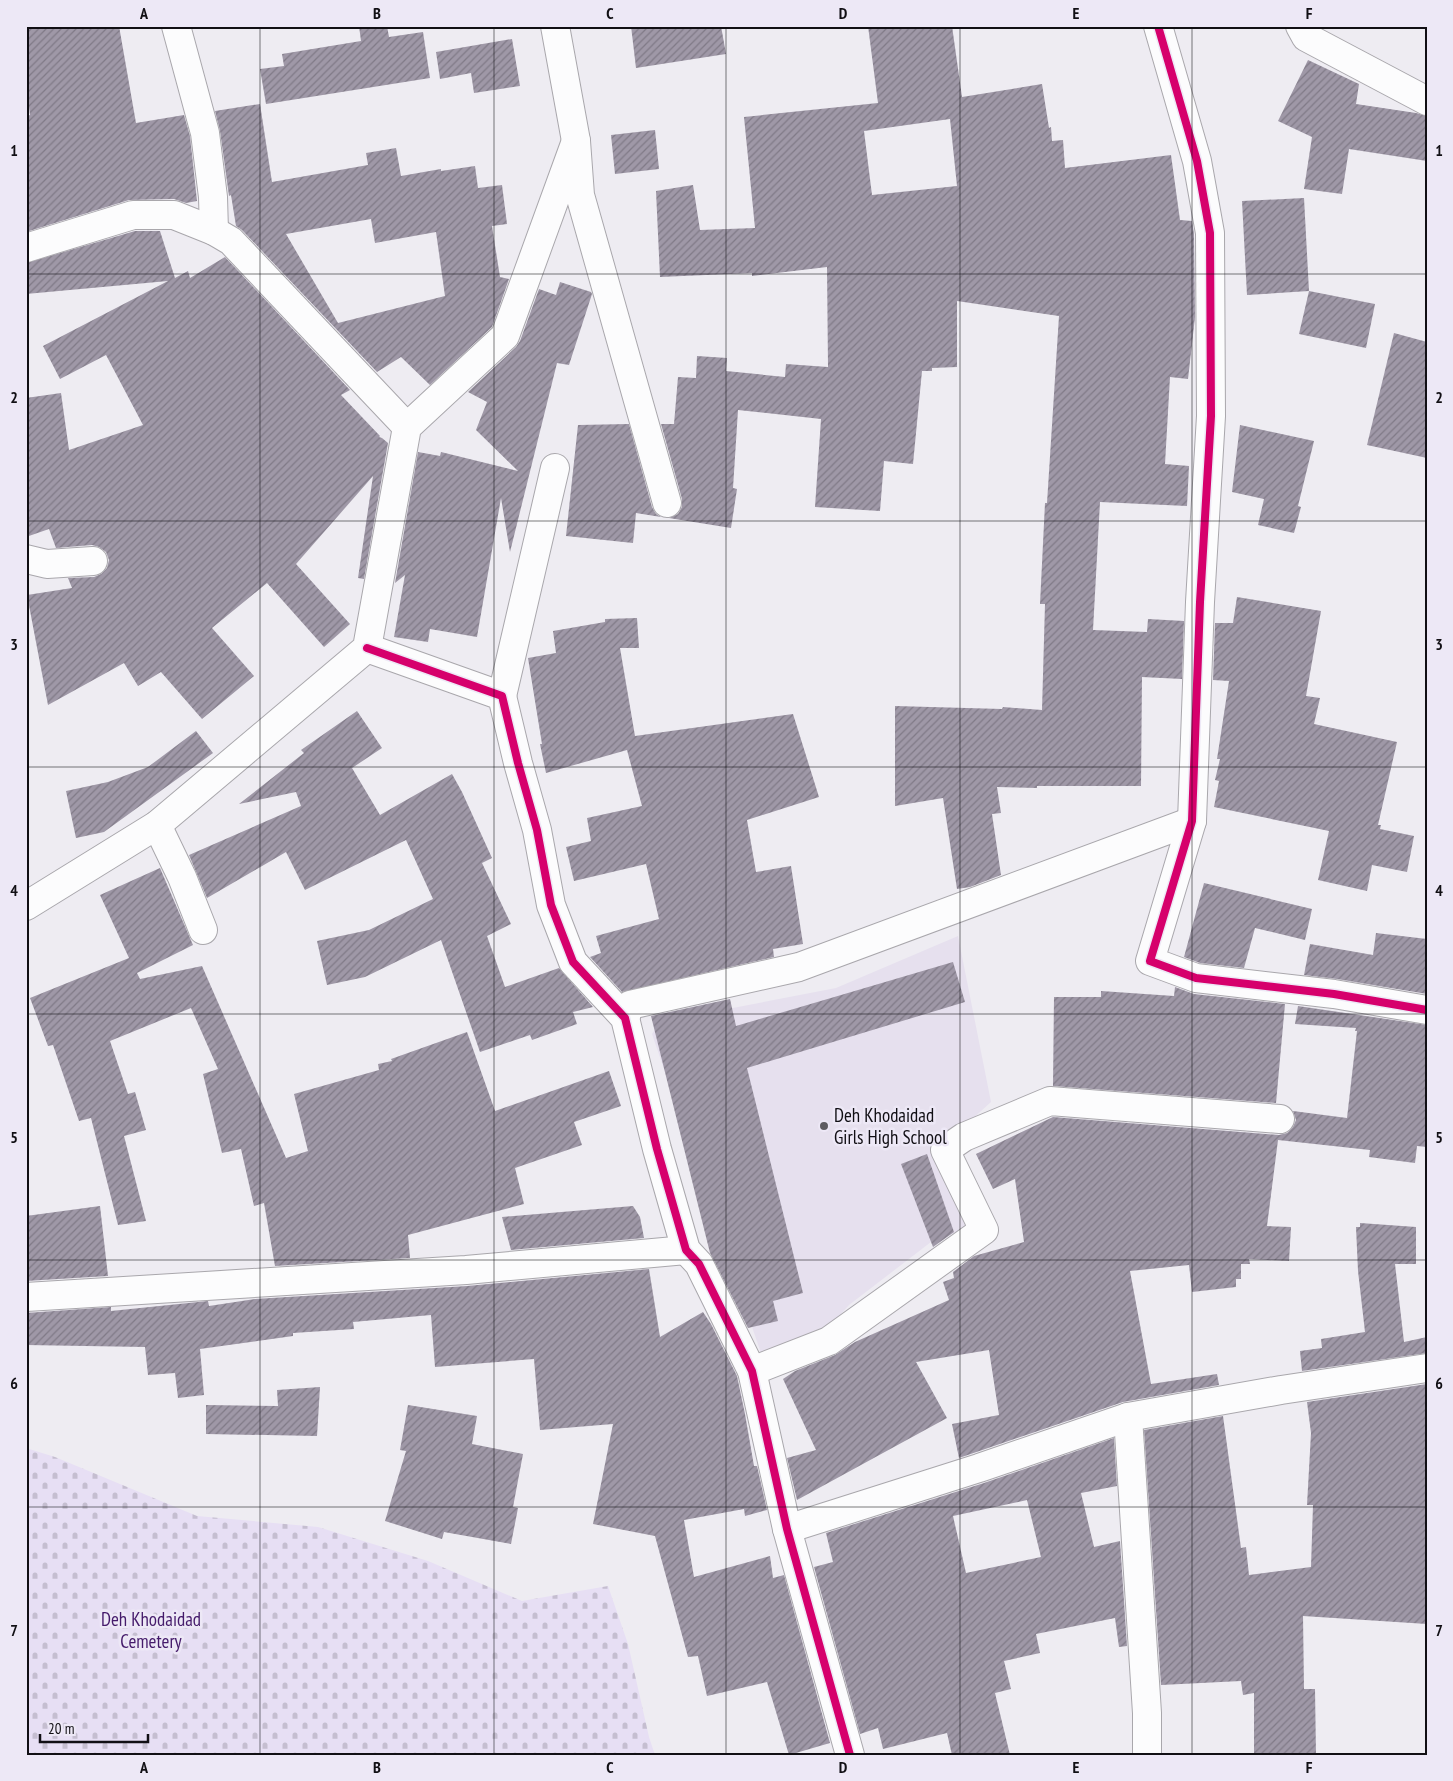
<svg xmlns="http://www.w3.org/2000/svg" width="1453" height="1781" font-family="'PT Sans Narrow',sans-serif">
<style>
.built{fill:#e6e0ee}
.cemetery{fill:url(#cemetery-stones)}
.building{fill:url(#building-hatch);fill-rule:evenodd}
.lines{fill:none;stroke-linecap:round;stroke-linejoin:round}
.minor-casing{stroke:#a9a7ac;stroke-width:30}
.minor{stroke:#fcfcfd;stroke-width:28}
.cycleway-casing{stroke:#ede8f6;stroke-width:11}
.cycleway{stroke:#d6006c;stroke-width:8}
.grid{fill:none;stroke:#110f14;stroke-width:1;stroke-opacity:0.55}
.poi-dot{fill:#5e5c62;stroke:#ede8f6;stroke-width:2}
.labels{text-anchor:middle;stroke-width:5;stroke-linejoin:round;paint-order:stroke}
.poi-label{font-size:19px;fill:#110f14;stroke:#ede8f6;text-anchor:start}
.park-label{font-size:19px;fill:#451b6b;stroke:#ede8f6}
.neatline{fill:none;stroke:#110f14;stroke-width:2}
.grid-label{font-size:16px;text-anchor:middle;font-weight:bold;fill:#110f14}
</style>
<defs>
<pattern id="cemetery-stones" width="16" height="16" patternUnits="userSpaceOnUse" patternTransform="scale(1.25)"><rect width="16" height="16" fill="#e7dff4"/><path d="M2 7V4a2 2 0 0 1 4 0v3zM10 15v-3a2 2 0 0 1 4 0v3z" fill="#c5bed0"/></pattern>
<pattern id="building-hatch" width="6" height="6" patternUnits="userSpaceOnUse" patternTransform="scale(1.25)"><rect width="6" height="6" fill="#9f98a7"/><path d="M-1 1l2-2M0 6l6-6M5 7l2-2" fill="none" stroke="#807a87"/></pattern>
</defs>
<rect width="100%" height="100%" fill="#eeecf2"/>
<polygon class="built" points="958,936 991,1102 938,1150 968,1228 931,1242 849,1305 819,1338 764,1362 652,1034 660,1022 836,988"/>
<polygon class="cemetery" points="26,1448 55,1457 197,1516 318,1527 428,1561 522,1601 608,1586 628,1644 649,1737 655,1755 26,1755"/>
<g class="building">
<polygon points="26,26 119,26 136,123 184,115 190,136 197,201 186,203 174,199 129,200 26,232 26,116 30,115 26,86"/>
<polygon points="359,26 387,26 389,37 423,32 430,78 266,104 260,69 284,66 282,54 361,41"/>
<polygon points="631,26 721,26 726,54 636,68"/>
<path d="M868,26H952L962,97L1042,84L1049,128L1051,127L1052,141L1063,140L1065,168L1171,155L1180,220L1192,221L1194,234L1195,317L1188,379L1170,377L1165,464L1189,466L1187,506L1100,502L1093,630L1147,632L1148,619L1184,621L1182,679L1142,677L1141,786H1037V788L997,787L1001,813L992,814L1001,875L970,887L957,889L943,798L895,806V706L1002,709L1003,707L1042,710L1045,604H1040L1045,503H1047L1059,316L957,301V367L932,368V371H922L913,464L884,461L880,511L815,507L821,419L738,410L733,488L737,489L731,528L669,518L678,514L682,507V499L661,424H674L678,377L696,378L697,356L727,358L726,371L785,377L786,364L828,367L827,267L752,276V273L660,277L656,191L693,185L700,230L755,228L744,117L878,103ZM950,119L957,186L872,195L864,131Z"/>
<polygon points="512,39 520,86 474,93 471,73 440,79 436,52"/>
<polygon points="1308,60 1359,84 1356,104 1416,113 1427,116 1427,161 1349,149 1342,194 1304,189 1312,137 1278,121"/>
<path d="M260,104L272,182L368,165L366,153L396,148L401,176L441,169V171L475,166L478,188L502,185L507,224L492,226L500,277L509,279L492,327L430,385L401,357L377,372L242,230L236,226L231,195L229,196L220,131L215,111ZM371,219L375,243L436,232L445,296L338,323L286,234Z"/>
<polygon points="655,130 659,169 615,174 611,135"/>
<polygon points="1304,198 1309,291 1247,295 1242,201"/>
<polygon points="135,231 160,231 175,278 188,271 190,278 225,257 350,390 341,395 380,436 379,437 382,438 388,443 364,579 358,578 373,476 296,564 350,624 324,647 267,583 212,628 254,676 202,719 161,672 138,686 124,663 48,705 27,595 72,588 68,578 94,577 101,574 107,568 109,560 106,552 99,547 92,545 56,548 49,529 26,537 26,398 61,393 69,450 143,425 106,355 60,379 43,346 168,281 26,294 26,263"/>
<polygon points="560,282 591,292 592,294 569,365 557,363 510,552 501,498 477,637 430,629 428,642 394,637 405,575 395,583 418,452 440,456 441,452 518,471 476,430 487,402 468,392 516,347 520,341 539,289 556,295"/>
<polygon points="1309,291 1375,304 1366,348 1299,334"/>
<polygon points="1394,333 1427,342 1427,458 1367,445"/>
<polygon points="629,424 652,507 656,514 661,517 636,513 633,543 566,536 578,425"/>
<polygon points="1240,425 1314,441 1298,506 1301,507 1294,533 1258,525 1264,499 1232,492"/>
<polygon points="1237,597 1321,611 1306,696 1320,698 1314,724 1397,742 1378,825 1381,825 1380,829 1414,836 1407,872 1372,865 1367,891 1318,880 1329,831 1214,807 1219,781 1215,780 1220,759 1217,759 1229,681 1213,680 1215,623 1233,623"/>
<polygon points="637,618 639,648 620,648 635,736 793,714 819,797 747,820 756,872 791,866 803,944 773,949 774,957 622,992 590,957 601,953 596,936 659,919 646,864 574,881 566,847 591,841 587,818 642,806 627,750 546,773 540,744 542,744 528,658 556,653 553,631 605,622 605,619"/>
<polygon points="357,711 382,748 352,768 380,815 452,774 462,792 492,858 482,863 511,924 487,936 505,987 559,968 593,1007 573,1012 577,1024 532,1040 530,1035 480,1052 441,940 365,977 327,985 317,941 369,930 433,899 406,840 305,890 286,852 207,898 189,855 301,806 296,792 239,804 304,753 301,750"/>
<polygon points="196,731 213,753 104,832 76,838 66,791 108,782 148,767"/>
<polygon points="160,868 193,945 137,973 140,979 202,966 286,1158 308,1151 294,1094 379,1070 378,1064 392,1061 391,1059 467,1032 495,1111 609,1071 621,1106 574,1122 582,1145 515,1168 524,1204 408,1235 410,1258 275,1266 264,1203 254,1206 241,1149 222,1153 203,1074 218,1069 191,1008 110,1041 128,1094 135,1092 146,1130 124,1136 146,1221 118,1225 91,1118 79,1121 53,1045 48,1046 30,998 129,958 100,895"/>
<polygon points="1204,883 1312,909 1305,940 1255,928 1244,968 1200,963 1184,957"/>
<polygon points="1376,933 1427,939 1427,994 1337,979 1304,975 1310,944 1373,955"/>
<polygon points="953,962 965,1002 747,1068 803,1293 773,1301 778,1321 748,1328 710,1253 651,1016 730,999 736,1026"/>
<polygon points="1175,987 1194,994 1285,1004 1276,1103 1053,1086 1054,997 1101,997 1101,991 1174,996"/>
<polygon points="1298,1006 1427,1025 1427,1147 1417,1146 1415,1163 1369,1157 1370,1150 1278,1140 1267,1226 1291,1227 1289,1261 1249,1259 1250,1264 1241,1264 1241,1279 1236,1279 1236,1287 1192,1292 1189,1265 1130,1271 1151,1384 1217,1374 1219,1385 1123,1402 959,1458 952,1424 999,1415 989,1350 916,1362 947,1418 797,1500 787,1458 816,1450 783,1379 795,1371 835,1355 855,1342 949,1300 943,1282 954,1278 953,1272 974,1256 1024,1242 1015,1179 993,1189 976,1154 1053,1117 1279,1135 1287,1133 1293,1127 1296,1120 1293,1111 1347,1118 1357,1031 1355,1031 1356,1028 1295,1024"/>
<polygon points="927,1154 954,1232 933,1247 901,1164"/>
<polygon points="100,1206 108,1276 26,1281 26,1216"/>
<polygon points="633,1206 640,1217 644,1238 511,1250 502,1217"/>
<polygon points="1360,1223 1416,1227 1416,1264 1395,1264 1404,1342 1427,1337 1427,1353 1302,1371 1300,1351 1322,1348 1321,1339 1365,1332 1358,1271 1356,1227 1360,1227"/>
<polygon points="649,1269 660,1337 703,1312 711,1324 737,1376 745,1414 754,1466 757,1466 767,1510 745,1516 744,1509 684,1520 694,1577 770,1556 773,1578 784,1575 830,1743 789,1755 767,1682 707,1696 698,1656 688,1657 655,1536 593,1524 613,1424 540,1430 534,1359 435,1367 431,1315 353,1322 354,1329 293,1333 293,1336 200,1349 204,1395 178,1398 175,1373 148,1375 145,1347 26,1345 26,1313 111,1307 111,1311 208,1301 209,1306 255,1299 467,1286"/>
<polygon points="1427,1384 1427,1624 1303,1616 1304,1689 1315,1689 1316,1755 1254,1755 1254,1693 1243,1695 1241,1681 1161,1685 1144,1430 1223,1416 1241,1548 1246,1547 1249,1575 1311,1567 1313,1505 1307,1505 1311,1433 1307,1402"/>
<polygon points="320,1387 317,1436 206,1434 206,1405 278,1406 277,1390"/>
<polygon points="408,1405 477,1416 472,1444 523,1454 513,1507 518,1508 511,1544 444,1532 442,1539 385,1521 406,1451 400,1450"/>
<path d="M1114,1438L1117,1486L1081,1493L1094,1547L1120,1541L1127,1646L1119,1647L1115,1618L1036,1634L1040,1653L1004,1661L1011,1689L995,1693L1010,1755H952L947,1733L883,1749L878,1728L860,1734L814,1567L833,1562L826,1533L984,1483ZM1027,1500L1041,1557L966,1573L953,1516Z"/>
</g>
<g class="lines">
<defs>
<g id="minor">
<polyline points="176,26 205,133 213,197 214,231"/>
<polyline points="555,26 576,141 580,195 667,503"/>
<polyline points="1158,26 1197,161 1210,233 1211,416 1200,602 1192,821 1150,961 1196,978 1334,994 1427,1010"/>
<polyline points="1300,26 1306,37 1427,101"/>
<polyline points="26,248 133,215 174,215 214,231 231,241 407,427"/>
<polyline points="26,559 47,564 93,561"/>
<polyline points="367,648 502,696 518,763 537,830 551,905 573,962 625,1018 657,1149 686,1250 699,1264 752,1371 787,1529 850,1755"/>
<polyline points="502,696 555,468"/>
<polyline points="157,825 182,877 203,930"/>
<polyline points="26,906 157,825 367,648 407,427 505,336 576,141"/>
<polyline points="625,1018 630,1005 799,967 1192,821"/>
<polyline points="26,1297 466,1270 686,1250"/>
<polyline points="752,1371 829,1341 984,1230 945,1150 964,1137 1050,1101 1280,1119"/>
<polyline points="1128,1417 1147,1713 1147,1755"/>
<polyline points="787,1529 979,1468 1128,1417 1281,1390 1427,1368"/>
</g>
</defs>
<use href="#minor" class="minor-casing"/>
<use href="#minor" class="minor"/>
<defs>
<g id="cycleway">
<polyline points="1158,26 1197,161 1210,233 1211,416 1200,602 1192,821 1150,961 1196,978 1334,994 1427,1010"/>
<polyline points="367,648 502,696 518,763 537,830 551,905 573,962 625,1018 657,1149 686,1250 699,1264 752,1371 787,1529 850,1755"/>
</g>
</defs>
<use href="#cycleway" class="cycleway-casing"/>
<use href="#cycleway" class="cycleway"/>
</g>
<path class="grid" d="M260,26V1755M494,26V1755M726,26V1755M960,26V1755M1192,26V1755M26,274H1427M26,521H1427M26,767H1427M26,1014H1427M26,1260H1427M26,1507H1427"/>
<circle class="poi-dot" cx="824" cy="1126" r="5"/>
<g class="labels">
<g class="poi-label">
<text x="834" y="1122">Deh Khodaidad<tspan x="834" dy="22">Girls High School</tspan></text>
</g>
<g class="park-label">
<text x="151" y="1626">Deh Khodaidad<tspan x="151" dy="22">Cemetery</tspan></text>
</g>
</g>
<rect width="1453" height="1781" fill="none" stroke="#ede8f6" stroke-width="55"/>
<path d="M40 1734v8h108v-8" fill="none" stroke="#110f14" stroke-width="2.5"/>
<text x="48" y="1734" font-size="15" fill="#110f14" stroke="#ede8f6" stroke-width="4" paint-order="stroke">20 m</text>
<rect x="28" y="28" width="1398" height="1726" class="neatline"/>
<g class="grid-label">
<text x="144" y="19">A</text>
<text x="377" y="19">B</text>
<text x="610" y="19">C</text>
<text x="843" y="19">D</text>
<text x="1076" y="19">E</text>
<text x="1309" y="19">F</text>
<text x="14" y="156">1</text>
<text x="1439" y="156">1</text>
<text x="14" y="403">2</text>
<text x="1439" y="403">2</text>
<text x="14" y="650">3</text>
<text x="1439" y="650">3</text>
<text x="14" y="896">4</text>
<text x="1439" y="896">4</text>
<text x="14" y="1143">5</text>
<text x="1439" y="1143">5</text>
<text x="14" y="1389">6</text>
<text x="1439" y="1389">6</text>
<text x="14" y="1636">7</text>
<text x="1439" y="1636">7</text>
<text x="144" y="1773">A</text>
<text x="377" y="1773">B</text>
<text x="610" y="1773">C</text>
<text x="843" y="1773">D</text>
<text x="1076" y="1773">E</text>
<text x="1309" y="1773">F</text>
</g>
</svg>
